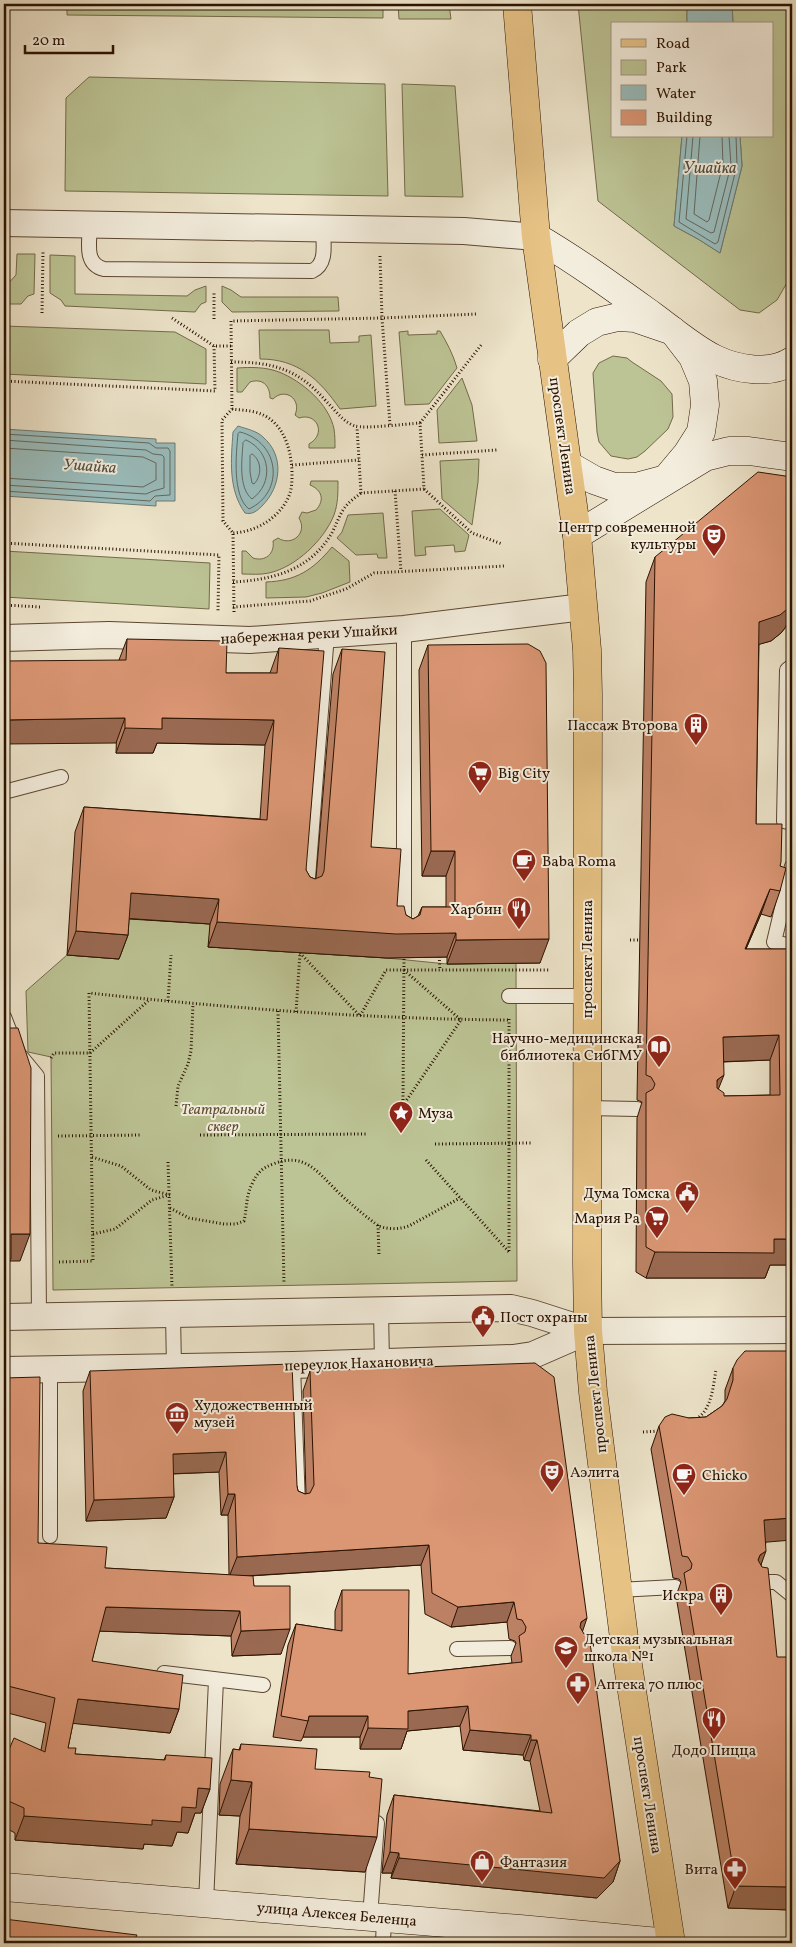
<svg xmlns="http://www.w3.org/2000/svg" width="796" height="1947" font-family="Vollkorn,serif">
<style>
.green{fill:#bcc394;stroke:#746a4a}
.water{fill:#9abdbd;stroke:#6e7971}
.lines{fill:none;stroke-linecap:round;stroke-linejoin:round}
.shore{stroke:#62685e;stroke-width:1}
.lane-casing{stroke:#5c4632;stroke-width:16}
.street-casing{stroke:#5c4632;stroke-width:28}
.secondary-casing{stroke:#2b1200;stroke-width:29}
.primary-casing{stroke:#2b1200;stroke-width:29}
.path{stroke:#2b1200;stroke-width:3;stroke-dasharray:1 2.5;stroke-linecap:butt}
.lane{stroke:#f3eddd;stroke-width:14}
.street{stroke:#f3eddd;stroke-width:26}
.secondary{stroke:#f3eddd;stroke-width:28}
.primary{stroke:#e6c285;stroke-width:28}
.wall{fill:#bc8164;stroke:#2b1200;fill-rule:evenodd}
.shaded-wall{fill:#996951;stroke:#2b1200}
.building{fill:#db9674;stroke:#2b1200;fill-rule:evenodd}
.labels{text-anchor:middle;stroke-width:4;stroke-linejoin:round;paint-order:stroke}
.street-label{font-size:15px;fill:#2b1200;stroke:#f3eddd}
.poi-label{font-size:15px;fill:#2b1200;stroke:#f3eddd;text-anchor:start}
.park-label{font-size:15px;font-style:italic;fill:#5e5034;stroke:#f3eddd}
.water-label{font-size:16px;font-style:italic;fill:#524e42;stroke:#f3eddd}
</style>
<rect width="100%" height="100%" fill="#ede4ca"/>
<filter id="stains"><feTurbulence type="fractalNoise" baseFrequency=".004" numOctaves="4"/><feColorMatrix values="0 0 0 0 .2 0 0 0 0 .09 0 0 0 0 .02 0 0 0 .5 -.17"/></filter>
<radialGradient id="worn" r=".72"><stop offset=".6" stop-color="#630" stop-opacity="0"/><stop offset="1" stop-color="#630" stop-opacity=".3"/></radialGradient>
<g class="green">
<polygon points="67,4 383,4 383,18 67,15"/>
<polygon points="398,4 449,4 451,19 399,19"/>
<polygon points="578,4 687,4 687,24 612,24 612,136 682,136 674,226 698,239 720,253 742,166 740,136 772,136 772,24 733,24 732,4 792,4 792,274 777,300 759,313 740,310 598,201"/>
<polygon points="89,77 385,84 388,196 65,191 66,98"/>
<polygon points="402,84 455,86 463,197 405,196"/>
<polygon points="17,254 35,254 34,294 28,296 21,304 4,304 4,288 16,275"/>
<polygon points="50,255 75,256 75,294 187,296 195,290 206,286 206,302 201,304 195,312 65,306 61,300 50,293"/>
<polygon points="222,286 231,290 241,297 338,297 339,311 232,312 222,302"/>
<polygon points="4,326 175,332 206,349 206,384 4,374"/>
<path d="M259,330H329L330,343L359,342V336L371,335L376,406L340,409C319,379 298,359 260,359Z"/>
<path d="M408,331V335L437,334V331H440C447,343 453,354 457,368L429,404L405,405L399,332Z"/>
<polygon points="613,356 627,358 632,362 661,381 672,394 673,417 668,429 645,451 637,457 628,459 611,456 599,442 597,432 593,373 599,363"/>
<path d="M237,368C251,367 266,367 279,372C302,381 329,404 334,429C335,435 335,442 335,448H309V444C327,434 317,412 299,418L295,415C302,399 285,387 273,399L270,398C270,385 262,378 250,382L242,392H237Z"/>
<polygon points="462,378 472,405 477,441 439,443 437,410"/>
<polygon points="479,459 478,482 472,525 442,499 440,461"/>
<path d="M311,481H338C338,493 338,504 334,515C324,540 296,567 269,573C260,575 251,574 242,574V551H246L253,558C265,562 275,554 273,541L278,538C292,547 308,533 299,518L302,512L307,513L316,510C325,500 322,490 310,485Z"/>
<polygon points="440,509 469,535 465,551 455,552 454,545 425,547 426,555 415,556 412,511"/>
<polygon points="383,513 387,558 378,558 377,554 356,555 337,538 342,532 348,515"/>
<path d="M332,547L349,561L350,582L322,593L306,597L266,598V582C296,581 313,570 332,547Z"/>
<polygon points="4,551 210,563 209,609 4,597"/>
<polygon points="122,918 210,924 209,947 387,958 447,964 516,963 517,1281 53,1290 51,1057 28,1052 26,991 67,955 119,959"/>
</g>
<g class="water">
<polygon points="687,4 732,4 733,24 687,24"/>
<polygon points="682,136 740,136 742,166 720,253 698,239 674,226"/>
<path d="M238,426C247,429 257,431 263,437C285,456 281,487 262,506C257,511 252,515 245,513C228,489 231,460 233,432Z"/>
<polygon points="4,429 156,439 156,443 175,443 175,501 156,501 156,506 4,496"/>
</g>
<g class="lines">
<g class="shore">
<polyline points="687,136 679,222 715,244 718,242 737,165 736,136"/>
<polyline points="693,136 686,219 711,233 714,232 731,165 729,136"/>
<polyline points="700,136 694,214 707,222 709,220 723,164 722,136"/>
<path d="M240,432C280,442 285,492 249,509C232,496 236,454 238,434Z"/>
<polyline points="4,434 149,443 156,448 168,448 170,451 170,495 155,496 150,501 4,491"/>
<polyline points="4,440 146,450 153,454 162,455 164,457 164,488 153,491 146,494 4,485"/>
<path d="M246,440C271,451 274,483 252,499C238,488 242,459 243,443Z"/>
<polyline points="4,448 143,457 156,463 156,480 143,487 4,478"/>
<path d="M252,454C262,460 262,476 254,484L252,483L250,472V456Z"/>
</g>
<defs>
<g id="lane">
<path d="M90,225C90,240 83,264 104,269L312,271C328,264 323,243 323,229"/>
<polyline points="404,629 404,926"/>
<polyline points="792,666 787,670 784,821 792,823"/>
<polyline points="4,792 61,777"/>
<polyline points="792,866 774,942 792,946"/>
<polyline points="307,891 327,634"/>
<polyline points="509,996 587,996"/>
<polyline points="4,1017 18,1053 37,1076 39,1316"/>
<polyline points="587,1108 637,1109"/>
<polyline points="381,1310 382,1363"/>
<polyline points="173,1314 174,1368"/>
<polyline points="293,1365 298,1506"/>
<polyline points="50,1370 50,1536"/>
<polyline points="759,1582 776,1582 792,1595"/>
<polyline points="618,1590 675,1587"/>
<polyline points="581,1647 625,1646"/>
<polyline points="457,1649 510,1648"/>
<polyline points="164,1673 263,1685"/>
<polyline points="206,1903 216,1680"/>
<polyline points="370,1917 377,1823"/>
<polyline points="383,1943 384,1918"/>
</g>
<g id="street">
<polyline points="4,223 464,231 536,237"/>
<polyline points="4,638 109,635 250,640 404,629 583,607"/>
<polyline points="4,1317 511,1308 532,1313 588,1331 792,1330"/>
<polyline points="4,1370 293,1365 513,1358 533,1355 588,1331"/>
</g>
<g id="secondary">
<path d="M536,237C577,261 614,288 653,316C672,330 694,349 715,359C738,370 770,375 792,361"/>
<polyline points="552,359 579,333 597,322 618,317 635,318 673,331 693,357 703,381 705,405 701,432 687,454 666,479 636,487 614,487 594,480 568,465"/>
<polyline points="577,535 705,457 729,451 749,451 792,457"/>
<polyline points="4,1887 520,1929 669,1943"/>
</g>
<polyline id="primary" points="517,4 536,237 577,535 587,650 588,694 587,1263 588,1331 593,1392 625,1646 671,1943"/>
</defs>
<use href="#lane" class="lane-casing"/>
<use href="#street" class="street-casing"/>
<use href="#secondary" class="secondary-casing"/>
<use href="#primary" class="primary-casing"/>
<g class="path">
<polyline points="380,256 382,318 390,425"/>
<polyline points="42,313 43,252"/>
<polyline points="172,318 214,346 231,346"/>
<polyline points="214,319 214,292"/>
<path d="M231,362C273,362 298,369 326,401C335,410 343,422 355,426C365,429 406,424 420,423L424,489L361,493L357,427"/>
<polyline points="4,381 215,391 214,346"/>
<path d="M232,409C239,410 247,410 255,412C282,419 291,446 292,472C292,481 292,490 288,498C278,519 255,532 233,533"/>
<polyline points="420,423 482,344"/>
<polyline points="422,455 497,450"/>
<polyline points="292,465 359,460"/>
<polyline points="424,489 472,533 502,544"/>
<polyline points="395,491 401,571"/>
<polyline points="4,543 219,555 218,611"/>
<path d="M233,582C271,580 308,571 330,536C336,527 339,514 346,506C350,501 356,497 361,493"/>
<polyline points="4,605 41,607"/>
<polyline points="233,607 310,601 346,589 374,573 504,566"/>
<polyline points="234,612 233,533 223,521 222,420 232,409 231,321 382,318 477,314"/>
<polyline points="630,940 639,940"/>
<polyline points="300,953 360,1016 386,970 549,970"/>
<polyline points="439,953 440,970"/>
<polyline points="404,970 461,1020 406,1101"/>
<polyline points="168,1001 171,955"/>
<polyline points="278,1011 284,1284"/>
<polyline points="296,1012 300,953"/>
<polyline points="509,1019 509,1253"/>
<polyline points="51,1058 54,1053 90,1053 149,1000"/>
<polyline points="403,1100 404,955"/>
<polyline points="176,1106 178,1086 188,1064 191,1051 193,1004"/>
<polyline points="200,1135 366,1134"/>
<polyline points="58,1136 142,1135"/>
<polyline points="435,1144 531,1143"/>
<polyline points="92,1157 121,1166 151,1190 170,1195"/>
<polyline points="426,1160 509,1252"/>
<polyline points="168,1162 172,1287"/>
<path d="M170,1208L189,1218L224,1224H236L244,1221C247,1208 246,1196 252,1184C257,1173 262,1168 273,1164C303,1152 316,1170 335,1189C341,1196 372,1222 379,1226C389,1230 400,1229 409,1226L460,1198"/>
<polyline points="378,1225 379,1256"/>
<polyline points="93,1234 115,1229 152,1200 169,1195"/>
<path d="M59,1262L93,1261L89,993C228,1008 368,1019 509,1020"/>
<path d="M696,1419C712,1410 713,1386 716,1370"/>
<polyline points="643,1432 660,1431"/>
</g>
<use href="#lane" class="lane"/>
<use href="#street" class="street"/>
<use href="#secondary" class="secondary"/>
<use href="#primary" class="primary"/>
</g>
<g class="wall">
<path d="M655,557L785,628L781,633L771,641L759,644L756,824L780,866V891L771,917L761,914L746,949H792V1265H770L765,1278H646L636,1272L637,1118L642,1102L637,1100L646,582ZM770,1060V1095L724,1096L718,1089L723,1062Z"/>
<polygon points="127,639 226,673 270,673 279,648 306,870 310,877 315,879 316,878 333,674 342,649 371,847 397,906 406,915 413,919 418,916 422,907 446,907 446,876 422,876 419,670 428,645 540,963 447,964 447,957 387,958 208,947 210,924 129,919 128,935 119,959 67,955 75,832 84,807 260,819 265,745 157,743 153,753 116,753 119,660"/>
<polygon points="792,903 792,922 788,921"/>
<polygon points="733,1368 766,1542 761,1565 792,1910 728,1908 676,1596 681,1582 679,1579 673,1578 651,1449 659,1426 689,1418 706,1417 722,1406 725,1401 725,1390"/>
<polygon points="90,1371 297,1486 298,1491 305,1494 306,1494 303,1391 310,1371 582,1631 620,1861 613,1882 597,1898 391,1878 392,1873 382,1873 387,1815 394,1795 540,1811 530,1761 524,1760 523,1755 463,1750 460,1726 407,1731 401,1749 360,1749 360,1737 303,1737 301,1741 273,1737 288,1645 296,1624 335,1630 335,1611 342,1590 408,1674 512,1663 511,1656 516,1643 515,1641 509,1639 507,1622 451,1627 425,1614 421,1565 250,1576 281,1654 232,1656 231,1636 99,1631 92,1661 179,1709 170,1733 73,1723 68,1748 75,1754 164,1760 166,1755 210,1789 201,1813 195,1813 188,1833 177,1832 172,1846 144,1844 143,1849 15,1840 15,1833 4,1827 4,1761 41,1750 46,1723 4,1712 4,1378 38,1543 105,1568 229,1575 228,1515 221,1515 219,1472 173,1474 174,1497 166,1518 86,1521 83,1391"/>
<polygon points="241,1744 315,1769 365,1872 236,1864 240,1816 219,1815 220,1784 233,1749 239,1750"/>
</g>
<g class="shaded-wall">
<polygon points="792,605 792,613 785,628 781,633 771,641 750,647 759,622"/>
<polygon points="125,718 116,743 4,744 4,720"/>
<polygon points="162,718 274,720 265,745 157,743 153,753 116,753 125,728"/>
<polygon points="431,851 455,851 446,876 422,876"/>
<polygon points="770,889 761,914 735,974 745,949"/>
<polygon points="131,893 219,899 210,924 122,918"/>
<polygon points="217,922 456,933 447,957 387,958 208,947"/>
<polygon points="76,931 128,935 119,959 67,955"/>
<polygon points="549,939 540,963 447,964 456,940"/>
<polygon points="779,1035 770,1060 714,1062 723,1037"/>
<polygon points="724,1075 714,1100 717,1080"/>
<polygon points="11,1234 30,1234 20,1261 10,1261 4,1280 4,1256"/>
<polygon points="774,1239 792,1239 792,1265 770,1265 765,1278 646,1278 655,1252"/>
<polygon points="226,1452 219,1472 165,1474 173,1454"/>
<polygon points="228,1494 235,1494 228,1515 221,1515"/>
<polygon points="174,1497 166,1518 86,1521 94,1500"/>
<polygon points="792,1518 792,1540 756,1543 764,1520"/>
<polygon points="429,1545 421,1565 229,1577 237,1557"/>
<polygon points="766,1551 758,1573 752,1577 760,1555"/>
<polygon points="514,1602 507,1622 451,1627 458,1607"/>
<polygon points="106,1607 240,1611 231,1636 97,1631"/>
<polygon points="587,1618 580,1639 574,1642 581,1622"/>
<polygon points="290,1629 281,1654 232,1656 241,1631"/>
<polygon points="78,1699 179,1709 170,1733 69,1723"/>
<polygon points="468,1706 460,1726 407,1731 401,1749 360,1749 368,1728 408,1711"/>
<polygon points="309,1716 368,1716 360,1737 303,1737 308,1721"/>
<polygon points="470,1730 531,1735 523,1755 463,1750"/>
<polygon points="531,1740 537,1740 530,1761 524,1760"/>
<polygon points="231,1780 252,1782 240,1816 219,1815"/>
<polygon points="198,1788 210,1789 201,1813 195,1813 188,1833 177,1832 172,1846 144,1844 143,1849 15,1840 24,1816 152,1820 182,1807"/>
<polygon points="249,1829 377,1837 365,1872 236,1864"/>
<polygon points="390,1852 399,1853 392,1873 382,1873"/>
<polygon points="399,1858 620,1861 613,1882 597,1898 391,1878"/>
<polygon points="736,1886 792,1887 792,1910 728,1908"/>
</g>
<g class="building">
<polygon points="4,4 7,4 5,125 4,125"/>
<path d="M758,472L792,477V605L780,615L759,622L756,824H782L781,862L780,866L786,868L780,891L770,889L745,949H792V1152L791,1155L792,1157V1239H774V1253L655,1252L646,1247V1093L653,1089L655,1084L651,1077L646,1075L655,557ZM779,1035L780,1095L724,1096V1093L717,1088V1080L724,1075L723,1037Z"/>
<polygon points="127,639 227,641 226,673 277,673 279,648 324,651 306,870 310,877 315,879 322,876 324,871 342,649 385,652 371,847 401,849 397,906 404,906 406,915 413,919 420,915 422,907 455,907 455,851 431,851 428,645 528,644 540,651 546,663 549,939 456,940 456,933 396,934 217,922 219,899 131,893 128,935 76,931 84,807 267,820 274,720 162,718 162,729 125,728 125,718 4,720 4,661 126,660"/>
<polygon points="4,1028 18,1028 31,1068 30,1234 11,1234 11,1259 4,1259"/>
<polygon points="745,1351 792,1351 792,1518 764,1520 766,1551 760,1555 758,1560 762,1567 768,1568 777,1657 792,1657 792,1887 736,1886 684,1573 691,1569 692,1564 688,1557 682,1556 659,1426 665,1417 672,1414 689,1418 706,1417 722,1406 727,1399 733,1380 733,1368 737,1360"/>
<polygon points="535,1363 554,1377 587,1618 581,1622 580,1627 584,1634 589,1635 620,1861 604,1878 399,1858 399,1853 390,1852 394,1795 552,1813 537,1740 531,1740 531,1735 470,1730 468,1706 408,1711 408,1729 368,1728 368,1716 309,1716 308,1721 281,1716 296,1624 342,1631 342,1590 409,1590 408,1674 522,1662 519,1636 525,1632 526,1627 522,1620 517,1619 514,1602 458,1607 432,1593 429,1545 237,1557 235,1494 228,1494 226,1452 173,1454 174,1497 94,1500 90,1371 292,1364 297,1486 298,1491 305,1494 310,1493 314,1485 310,1371"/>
<polygon points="40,1377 38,1543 107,1547 105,1568 253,1576 254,1586 290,1586 290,1629 241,1631 240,1611 106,1607 92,1661 183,1675 179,1709 78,1699 68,1748 76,1748 75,1754 165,1760 166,1755 212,1758 210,1789 198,1788 196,1808 182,1807 181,1822 152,1820 152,1825 24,1816 24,1808 4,1799 4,1761 14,1738 45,1752 55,1698 4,1685 4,1378"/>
<polygon points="241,1744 317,1749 315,1769 370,1772 369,1777 382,1779 377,1837 249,1829 252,1782 231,1780 233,1749 240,1750"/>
<polygon points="4,1919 137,1935 133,1943 4,1943"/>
</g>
<defs>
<symbol id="theatre-pin" viewBox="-11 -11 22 30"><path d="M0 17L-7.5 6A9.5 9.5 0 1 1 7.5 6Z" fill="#8f2418" stroke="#f3eddd"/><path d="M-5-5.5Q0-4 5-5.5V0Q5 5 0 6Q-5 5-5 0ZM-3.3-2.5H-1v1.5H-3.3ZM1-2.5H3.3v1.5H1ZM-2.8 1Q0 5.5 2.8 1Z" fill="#fff"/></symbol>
<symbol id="building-pin" viewBox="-11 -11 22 30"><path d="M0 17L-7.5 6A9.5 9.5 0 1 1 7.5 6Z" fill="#8f2418" stroke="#f3eddd"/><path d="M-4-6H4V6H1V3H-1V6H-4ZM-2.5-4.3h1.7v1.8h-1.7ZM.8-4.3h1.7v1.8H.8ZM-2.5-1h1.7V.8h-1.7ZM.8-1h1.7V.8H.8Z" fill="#fff"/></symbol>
<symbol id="supermarket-pin" viewBox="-11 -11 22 30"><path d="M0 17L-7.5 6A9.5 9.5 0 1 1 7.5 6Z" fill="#8f2418" stroke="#f3eddd"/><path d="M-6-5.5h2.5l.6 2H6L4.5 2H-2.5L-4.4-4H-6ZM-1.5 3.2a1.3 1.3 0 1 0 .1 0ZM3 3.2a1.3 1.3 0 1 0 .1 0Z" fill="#fff"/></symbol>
<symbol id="cafe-pin" viewBox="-11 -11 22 30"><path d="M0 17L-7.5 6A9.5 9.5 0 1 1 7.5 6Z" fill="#8f2418" stroke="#f3eddd"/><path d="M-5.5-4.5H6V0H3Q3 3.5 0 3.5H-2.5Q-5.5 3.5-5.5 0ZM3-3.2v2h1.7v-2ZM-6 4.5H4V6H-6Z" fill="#fff"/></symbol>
<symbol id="restaurant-pin" viewBox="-11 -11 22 30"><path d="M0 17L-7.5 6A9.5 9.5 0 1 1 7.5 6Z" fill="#8f2418" stroke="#f3eddd"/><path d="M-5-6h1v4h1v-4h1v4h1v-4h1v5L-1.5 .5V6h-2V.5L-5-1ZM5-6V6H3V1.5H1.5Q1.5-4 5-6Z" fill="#fff"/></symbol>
<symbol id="library-pin" viewBox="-11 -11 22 30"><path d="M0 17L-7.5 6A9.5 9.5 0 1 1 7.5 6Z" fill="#8f2418" stroke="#f3eddd"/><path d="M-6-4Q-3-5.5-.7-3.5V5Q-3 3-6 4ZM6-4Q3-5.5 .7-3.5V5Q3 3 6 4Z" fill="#fff"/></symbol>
<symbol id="sight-pin" viewBox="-11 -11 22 30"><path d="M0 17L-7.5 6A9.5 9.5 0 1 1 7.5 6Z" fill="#8f2418" stroke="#f3eddd"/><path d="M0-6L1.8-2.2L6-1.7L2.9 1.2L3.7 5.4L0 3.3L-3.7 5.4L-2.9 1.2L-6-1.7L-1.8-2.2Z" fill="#fff"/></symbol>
<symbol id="civic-pin" viewBox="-11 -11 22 30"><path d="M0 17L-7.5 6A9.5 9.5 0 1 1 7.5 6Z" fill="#8f2418" stroke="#f3eddd"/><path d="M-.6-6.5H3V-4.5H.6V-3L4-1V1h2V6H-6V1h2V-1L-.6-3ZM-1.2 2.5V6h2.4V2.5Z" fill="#fff"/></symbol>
<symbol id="museum-pin" viewBox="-11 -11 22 30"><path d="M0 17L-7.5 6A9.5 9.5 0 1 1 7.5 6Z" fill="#8f2418" stroke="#f3eddd"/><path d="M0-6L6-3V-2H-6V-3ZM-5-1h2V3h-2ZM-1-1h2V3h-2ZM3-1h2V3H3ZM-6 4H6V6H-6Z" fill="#fff"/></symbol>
<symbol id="school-pin" viewBox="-11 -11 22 30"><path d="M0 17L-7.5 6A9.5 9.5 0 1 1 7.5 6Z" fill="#8f2418" stroke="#f3eddd"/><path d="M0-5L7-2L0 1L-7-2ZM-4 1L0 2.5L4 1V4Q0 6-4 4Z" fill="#fff"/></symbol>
<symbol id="pharmacy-pin" viewBox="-11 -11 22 30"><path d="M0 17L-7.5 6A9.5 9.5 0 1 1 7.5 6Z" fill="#8f2418" stroke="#f3eddd"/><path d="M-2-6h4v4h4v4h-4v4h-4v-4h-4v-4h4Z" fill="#fff"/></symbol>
<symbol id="shop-pin" viewBox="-11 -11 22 30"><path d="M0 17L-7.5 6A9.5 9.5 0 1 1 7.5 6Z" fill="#8f2418" stroke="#f3eddd"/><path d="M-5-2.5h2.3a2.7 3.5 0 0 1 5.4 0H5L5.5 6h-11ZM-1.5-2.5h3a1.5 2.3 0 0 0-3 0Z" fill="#fff"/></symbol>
</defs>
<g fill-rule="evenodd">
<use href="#theatre-pin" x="700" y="522" width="28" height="38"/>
<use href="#building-pin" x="682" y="711" width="28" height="38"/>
<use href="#supermarket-pin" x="466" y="759" width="28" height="38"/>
<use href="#cafe-pin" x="510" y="847" width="28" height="38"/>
<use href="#restaurant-pin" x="505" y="895" width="28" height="38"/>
<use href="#library-pin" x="645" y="1033" width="28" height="38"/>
<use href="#sight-pin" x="387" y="1099" width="28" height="38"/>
<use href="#civic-pin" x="673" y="1179" width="28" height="38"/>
<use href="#supermarket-pin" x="643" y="1204" width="28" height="38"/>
<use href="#civic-pin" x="469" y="1303" width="28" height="38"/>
<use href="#museum-pin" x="163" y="1400" width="28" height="38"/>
<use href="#theatre-pin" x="538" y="1458" width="28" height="38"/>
<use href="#cafe-pin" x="670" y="1461" width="28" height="38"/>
<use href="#building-pin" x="707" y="1581" width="28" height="38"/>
<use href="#school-pin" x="552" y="1634" width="28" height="38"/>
<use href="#pharmacy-pin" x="564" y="1670" width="28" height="38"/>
<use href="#restaurant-pin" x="700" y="1705" width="28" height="38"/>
<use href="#shop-pin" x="468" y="1848" width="28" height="38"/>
<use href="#pharmacy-pin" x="721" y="1855" width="28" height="38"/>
</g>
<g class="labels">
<g class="street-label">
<text transform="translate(563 436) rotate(82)" y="5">проспект Ленина</text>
<text transform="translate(309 634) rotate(-3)" y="5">набережная реки Ушайки</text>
<text transform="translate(587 959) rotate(-90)" y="5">проспект Ленина</text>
<text transform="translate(359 1363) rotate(-2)" y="5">переулок Нахановича</text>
<text transform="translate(595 1394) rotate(-96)" y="5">проспект Ленина</text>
<text transform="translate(648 1795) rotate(81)" y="5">проспект Ленина</text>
<text transform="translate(337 1914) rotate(5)" y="5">улица Алексея Беленца</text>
</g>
<g class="poi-label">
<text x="696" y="532" text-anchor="end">Центр современной<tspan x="696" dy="17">культуры</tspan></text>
<text x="678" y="730" text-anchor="end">Пассаж Второва</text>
<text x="498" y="778">Big City</text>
<text x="542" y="866">Baba Roma</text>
<text x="502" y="914" text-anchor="end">Харбин</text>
<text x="642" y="1043" text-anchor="end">Научно-медицинская<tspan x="642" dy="17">библиотека СибГМУ</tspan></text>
<text x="418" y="1118">Муза</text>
<text x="670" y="1198" text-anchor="end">Дума Томска</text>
<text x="640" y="1223" text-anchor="end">Мария Ра</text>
<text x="500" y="1322">Пост охраны</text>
<text x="194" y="1410">Художественный<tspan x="194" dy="17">музей</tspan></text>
<text x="570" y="1477">Аэлита</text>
<text x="702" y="1480">Chicko</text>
<text x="704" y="1600" text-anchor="end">Искра</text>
<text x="584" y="1644">Детская музыкальная<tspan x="584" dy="17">школа №1</tspan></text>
<text x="596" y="1689">Аптека 70 плюс</text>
<text x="714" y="1755" text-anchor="middle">Додо Пицца</text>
<text x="500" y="1867">Фантазия</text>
<text x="718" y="1874" text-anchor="end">Вита</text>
</g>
<g class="park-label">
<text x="223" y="1114">Театральный<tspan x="223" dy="17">сквер</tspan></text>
</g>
<g class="water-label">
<text x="710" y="173">Ушайка</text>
<text transform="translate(90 465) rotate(4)" y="6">Ушайка</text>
</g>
</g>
<rect width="796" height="1947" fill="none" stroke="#ede4ca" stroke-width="20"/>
<rect x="5" y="5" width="786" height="1937" fill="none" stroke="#2b1200" stroke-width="2.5"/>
<rect x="10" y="10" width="776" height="1927" fill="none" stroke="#2b1200"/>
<rect x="611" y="22" width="162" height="115" fill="#f3eddd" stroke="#a39585"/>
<rect x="621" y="39" width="25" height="8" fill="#e6c285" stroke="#a39585"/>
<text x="656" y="48" font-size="15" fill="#2b1200">Road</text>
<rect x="621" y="60" width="25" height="15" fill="#bcc394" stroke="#a39585"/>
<text x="656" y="72" font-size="15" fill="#2b1200">Park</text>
<rect x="621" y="85" width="25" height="15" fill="#9abdbd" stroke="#a39585"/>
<text x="656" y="98" font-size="15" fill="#2b1200">Water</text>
<rect x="621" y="110" width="25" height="15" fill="#db9674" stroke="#a39585"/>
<text x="656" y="122" font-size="15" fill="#2b1200">Building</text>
<path d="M25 45v8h88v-8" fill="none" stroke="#2b1200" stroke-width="2.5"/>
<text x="32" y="45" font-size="15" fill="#2b1200" stroke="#f3eddd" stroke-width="4" paint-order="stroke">20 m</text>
<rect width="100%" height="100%" filter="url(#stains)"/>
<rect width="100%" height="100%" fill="url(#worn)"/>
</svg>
